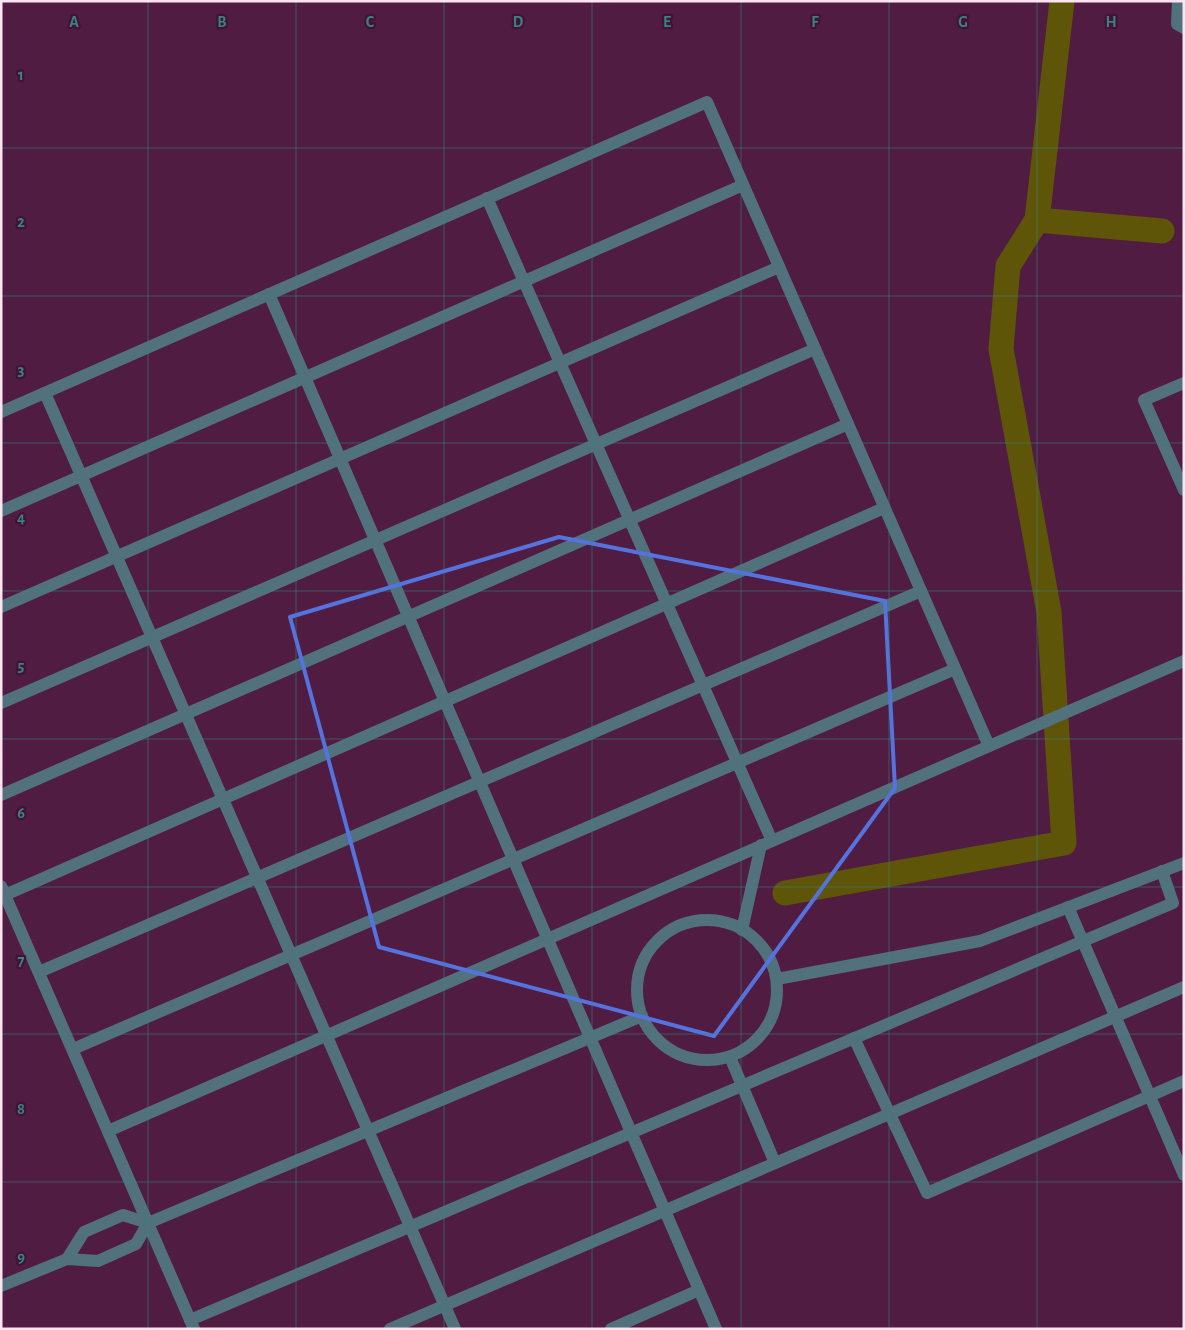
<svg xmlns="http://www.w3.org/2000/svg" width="1185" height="1330" font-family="'Alegreya Sans',sans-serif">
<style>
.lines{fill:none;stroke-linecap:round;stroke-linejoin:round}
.canal{stroke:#5f5509;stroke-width:25}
.minor{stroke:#51727d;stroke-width:12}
.marked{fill:none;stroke:#5573df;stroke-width:4;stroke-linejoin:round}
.grid{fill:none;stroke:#338682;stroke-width:1;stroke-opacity:0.55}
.grid-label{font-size:16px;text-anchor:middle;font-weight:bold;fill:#338682;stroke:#451136;stroke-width:4.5;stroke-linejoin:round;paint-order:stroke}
</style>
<rect width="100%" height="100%" fill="#511c41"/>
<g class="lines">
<g class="canal">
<polyline points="1037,220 1162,231"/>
<polyline points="785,893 1064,843 1049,612 1001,349 1008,266 1037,220 1062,1"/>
</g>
<g class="minor">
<polyline points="1178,1 1177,24 1184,28"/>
<polyline points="487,198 772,841"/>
<polyline points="269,294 716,1329"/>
<polyline points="1184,383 1144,400 1184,490"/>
<polyline points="45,393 455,1329"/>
<polyline points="1,412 707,102 989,746"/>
<polyline points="1,511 743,185"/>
<polyline points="1,607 779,267"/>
<polyline points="1,703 815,349"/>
<polyline points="1,795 848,424"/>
<polyline points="1,886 194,1329"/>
<polyline points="5,895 884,508"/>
<polyline points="1068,907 1184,1175"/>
<circle cx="707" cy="990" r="70"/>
<polyline points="742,930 761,845"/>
<polyline points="39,972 921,591"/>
<polyline points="777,979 980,941 1184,863"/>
<polyline points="854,1038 927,1193 1184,1081"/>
<polyline points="73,1049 955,669"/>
<polyline points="730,1057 775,1163"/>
<polyline points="108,1131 1184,661"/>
<polyline points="67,1259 84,1232 123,1215 148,1223"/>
<polyline points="1,1286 67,1259 98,1261 136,1244 148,1223 642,1016"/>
<polyline points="190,1320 1173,903 1162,871"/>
<polyline points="390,1329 1184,987"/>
<polyline points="611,1329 699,1290"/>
</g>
</g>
<path class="marked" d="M559,537L885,601L895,788L714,1036L379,947L290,617Z"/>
<path class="grid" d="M148,1V1329M296,1V1329M444,1V1329M592,1V1329M741,1V1329M889,1V1329M1037,1V1329M1,148H1184M1,296H1184M1,443H1184M1,591H1184M1,739H1184M1,887H1184M1,1034H1184M1,1182H1184"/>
<g class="grid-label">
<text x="74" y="27">A</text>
<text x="222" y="27">B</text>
<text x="370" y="27">C</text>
<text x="518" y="27">D</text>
<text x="667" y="27">E</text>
<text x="815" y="27">F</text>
<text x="963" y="27">G</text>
<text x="1111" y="27">H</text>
<text x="21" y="80">1</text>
<text x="21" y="227">2</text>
<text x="21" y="375">3</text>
<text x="21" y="523">4</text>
<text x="21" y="671">5</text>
<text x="21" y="818">6</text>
<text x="21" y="966">7</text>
<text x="21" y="1114">8</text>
<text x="21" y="1262">9</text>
</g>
<rect width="1185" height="1330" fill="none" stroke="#fee3f3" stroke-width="5"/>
</svg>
